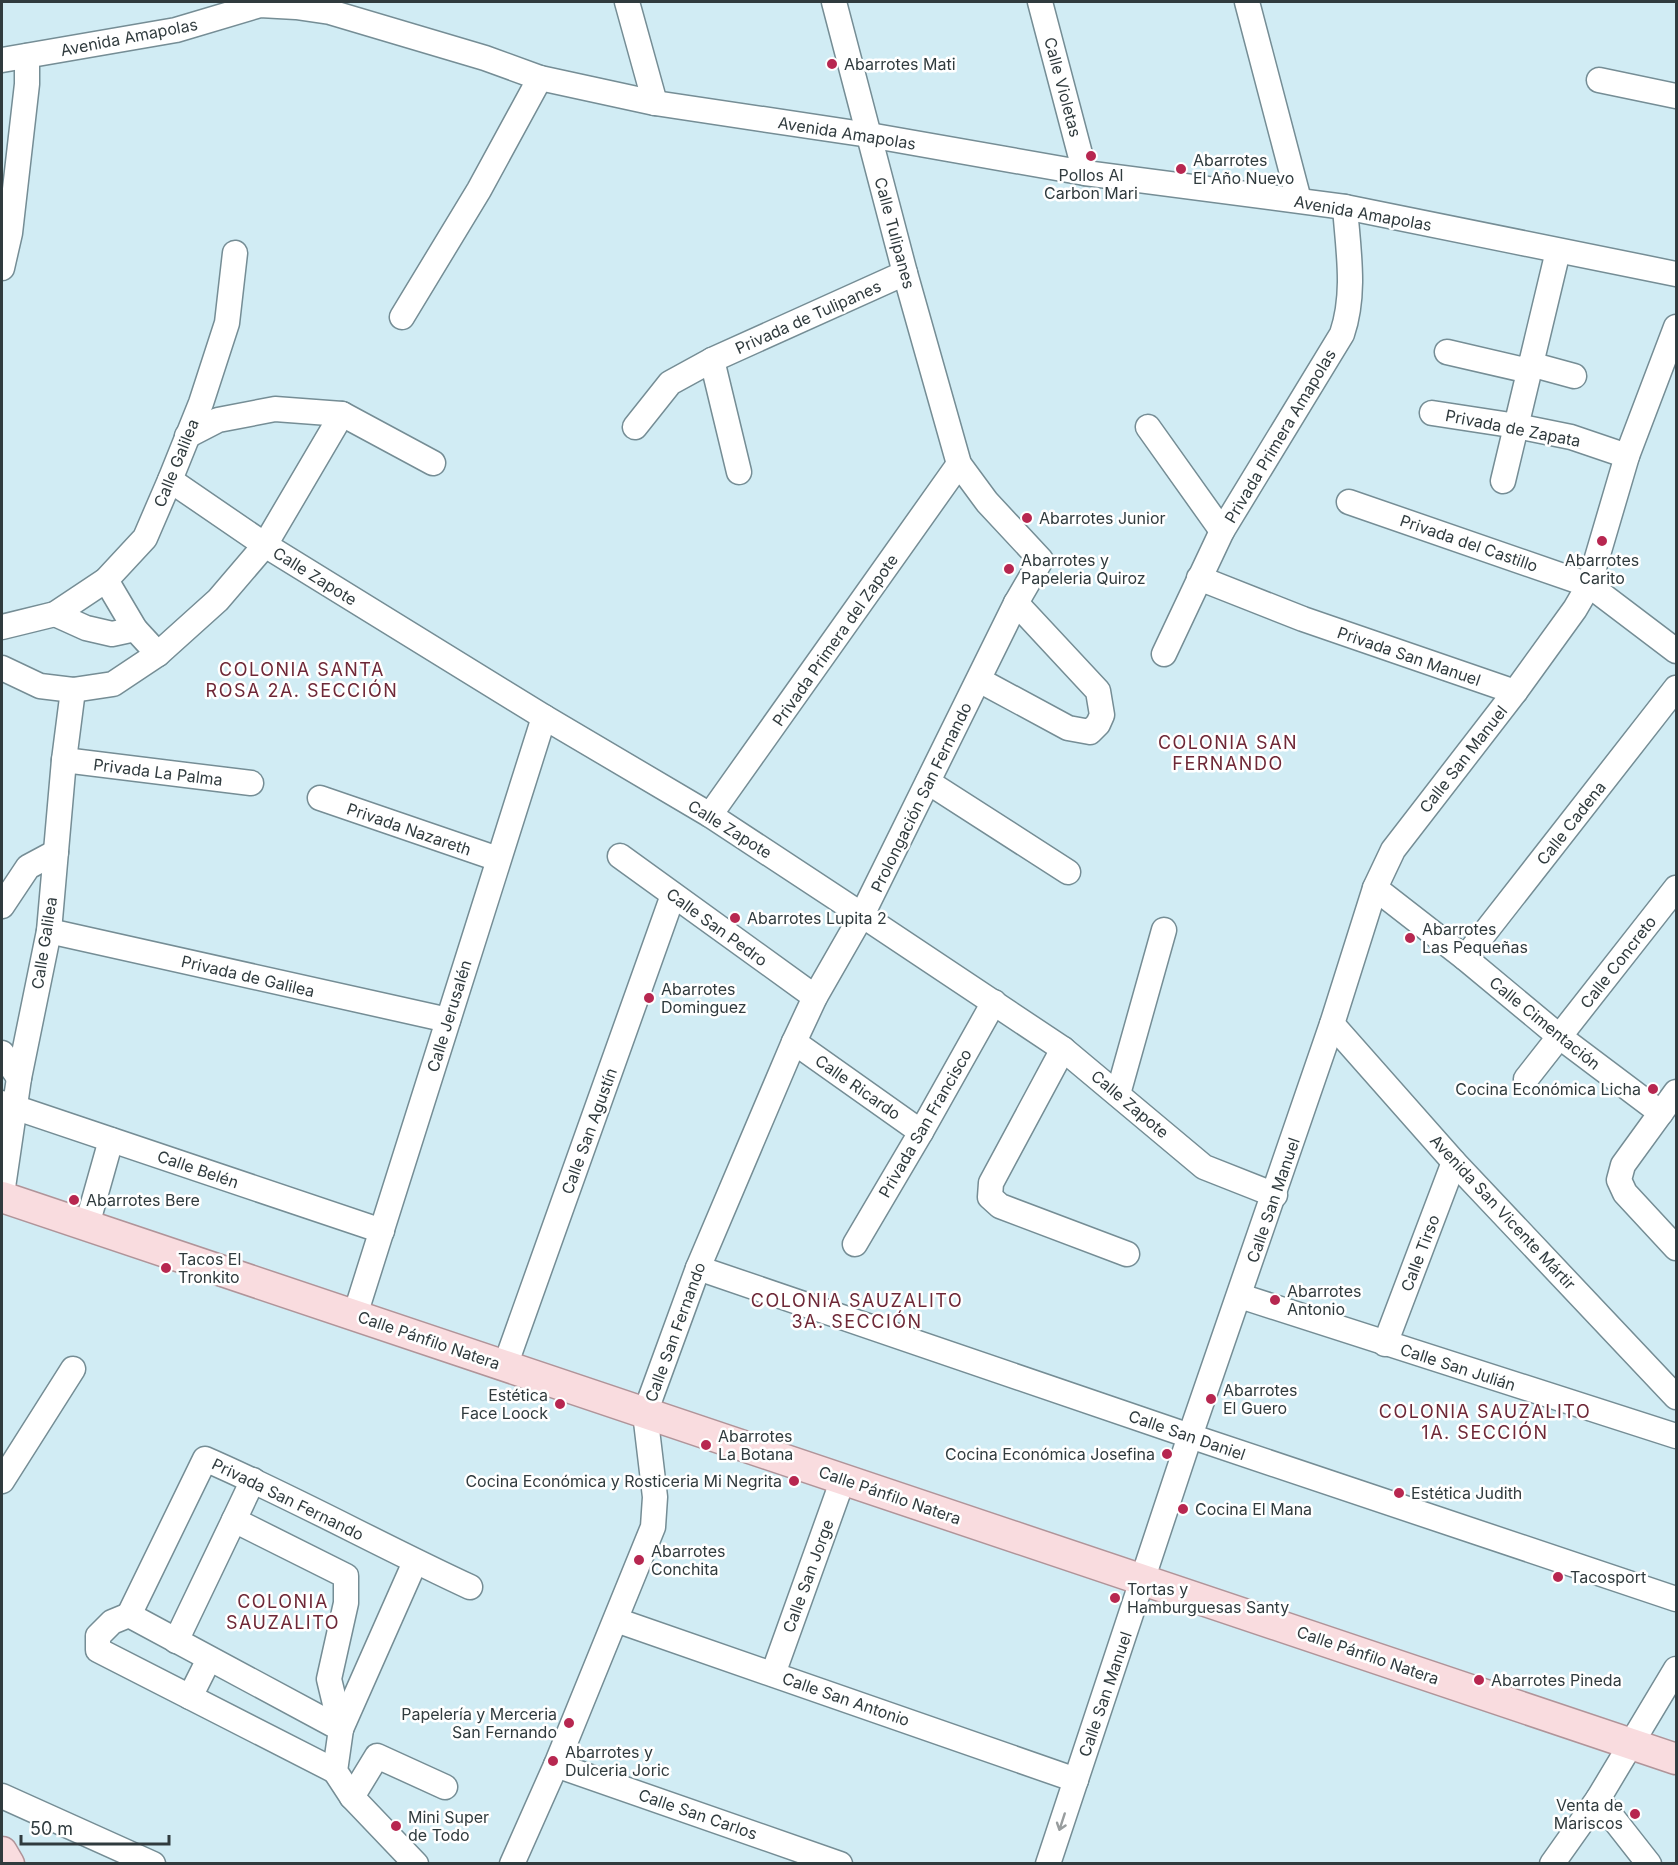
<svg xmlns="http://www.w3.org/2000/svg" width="1678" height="1865" font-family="Inter,sans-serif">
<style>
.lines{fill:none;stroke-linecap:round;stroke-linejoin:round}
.minor-casing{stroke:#758d95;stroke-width:27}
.major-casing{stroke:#b09499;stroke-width:33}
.minor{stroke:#fff;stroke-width:24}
.major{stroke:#f9dcdf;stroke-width:30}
.oneway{stroke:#989d9e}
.poi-dot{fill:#b72750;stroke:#fff;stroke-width:2}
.labels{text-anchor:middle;stroke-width:5;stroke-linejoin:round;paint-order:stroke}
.street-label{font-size:16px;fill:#303b3e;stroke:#fff}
.poi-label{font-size:16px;fill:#303b3e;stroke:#fff;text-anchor:start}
.neighbourhood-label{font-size:18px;letter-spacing:1.5px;fill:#6e2837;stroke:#fff}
</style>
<rect width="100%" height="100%" fill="#d1ecf4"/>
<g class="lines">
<defs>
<g id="minor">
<polyline points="627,2 655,103"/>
<polyline points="1040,2 1085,173"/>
<polyline points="1247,2 1299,200"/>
<polyline points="2,60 176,30 260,5 296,7 330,12 485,58 540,78 655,103 869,135 1085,173 1345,207 1676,274"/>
<polyline points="1599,80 1676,96"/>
<polyline points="2,268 10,233 27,84 27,56"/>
<polyline points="402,317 479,190 540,78"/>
<polyline points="1447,352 1529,371"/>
<polyline points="712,360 739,472"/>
<polyline points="1530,364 1574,376"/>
<polyline points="1432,413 1517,426 1571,437 1627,456"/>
<polyline points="635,427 670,383 712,360 905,273"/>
<polyline points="1148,427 1222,531"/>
<polyline points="187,436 218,420 275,409 342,414 433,463"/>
<polyline points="170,480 265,545 544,717 710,815 862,915 1063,1049 1204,1167 1275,1195"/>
<polyline points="1503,481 1558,251"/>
<polyline points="1349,502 1589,585 1676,651"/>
<polyline points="1199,578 1303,619 1515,692"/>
<polyline points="106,580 135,629 158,654"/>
<polyline points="55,614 86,628 112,634 135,629"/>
<polyline points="2,627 55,614 106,580 145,538 170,480 201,403 227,323 235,253"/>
<path d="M1164,654L1222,531L1342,334C1356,293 1348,249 1345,207"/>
<polyline points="2,668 40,686 73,690 113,684 158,654 218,600 265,545 342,414"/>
<polyline points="979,680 1068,728 1090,732 1098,724 1102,715 1098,691 1016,603"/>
<polyline points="64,760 251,783"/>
<polyline points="928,782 1068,872"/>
<polyline points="320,798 498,859"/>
<polyline points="710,815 959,464"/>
<polyline points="620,856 815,997"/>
<polyline points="1375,888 1465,958 1560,1037 1661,1113"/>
<polyline points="2,906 28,867 56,852"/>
<polyline points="49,931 448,1020"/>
<polyline points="1465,958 1676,688"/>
<polyline points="1332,1024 1454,1162 1676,1397"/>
<polyline points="794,1042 921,1132"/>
<polyline points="1063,1049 991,1183 990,1197 1000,1206 1127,1254"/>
<polyline points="2,1053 19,1078"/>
<polyline points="1526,1079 1676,888"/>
<polyline points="1676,1092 1623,1165 1619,1180 1625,1193 1676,1248"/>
<polyline points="1118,1094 1164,930"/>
<polyline points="2,1103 382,1231"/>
<polyline points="2,1194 19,1078 49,931 64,760 73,690"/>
<polyline points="87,1225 111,1140"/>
<polyline points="855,1244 921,1132 994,1002"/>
<polyline points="698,1268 1190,1436 1676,1599"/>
<polyline points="1240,1296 1676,1436"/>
<polyline points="355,1315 544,717"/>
<polyline points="1385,1344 1454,1162"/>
<polyline points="505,1366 673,895"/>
<polyline points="2,1481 73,1369"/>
<polyline points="234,1520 253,1480"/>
<path d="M129,1615L205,1459C295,1498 381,1546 470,1587"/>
<polyline points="129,1615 341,1729 335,1771 352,1797 416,1864"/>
<polyline points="129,1615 112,1622 98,1636 98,1650 335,1771"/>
<polyline points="616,1620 1076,1780"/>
<polyline points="176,1641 234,1520 346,1576 346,1603 329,1679 341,1729"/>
<polyline points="773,1674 843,1479"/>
<polyline points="190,1697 209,1659"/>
<polyline points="341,1729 415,1562"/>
<polyline points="556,1765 840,1864"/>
<polyline points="2,1796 153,1864"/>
<polyline points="352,1797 377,1756 445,1787"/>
<polyline points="1598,1799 1649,1864"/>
<polyline points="512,1864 556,1765 653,1527 655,1497 645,1413 698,1268 794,1042 815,997 862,915 1016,603 1041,560 987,502 959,464 905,273 834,2"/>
<polyline points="1048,1864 1190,1436 1332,1024 1375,888 1393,850 1515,692 1575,609 1589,585 1627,456 1676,327"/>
<polyline points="1552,1864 1598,1799 1676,1669"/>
</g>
<g id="major">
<polyline points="2,1197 1676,1759"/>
<polyline points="2,1852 9,1864"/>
</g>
</defs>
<use href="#minor" class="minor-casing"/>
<use href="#major" class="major-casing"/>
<use href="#minor" class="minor"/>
<use href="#major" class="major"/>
</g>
<defs><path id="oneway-shaft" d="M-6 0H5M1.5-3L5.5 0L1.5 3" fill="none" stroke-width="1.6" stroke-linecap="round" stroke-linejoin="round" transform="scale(1.5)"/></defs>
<use class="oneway" href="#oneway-shaft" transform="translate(1062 1822) rotate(108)"/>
<g class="poi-dot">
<circle cx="832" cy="64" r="6"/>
<circle cx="1091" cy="156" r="6"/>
<circle cx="1181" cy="169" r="6"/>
<circle cx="1027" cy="518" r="6"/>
<circle cx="1602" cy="541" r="6"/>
<circle cx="1009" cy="569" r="6"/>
<circle cx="735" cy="918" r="6"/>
<circle cx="1410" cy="938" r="6"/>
<circle cx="649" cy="998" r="6"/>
<circle cx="1653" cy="1089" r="6"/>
<circle cx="74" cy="1200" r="6"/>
<circle cx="166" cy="1268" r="6"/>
<circle cx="1275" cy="1300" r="6"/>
<circle cx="1211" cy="1399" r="6"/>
<circle cx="560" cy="1404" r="6"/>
<circle cx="706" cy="1445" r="6"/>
<circle cx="1167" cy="1454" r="6"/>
<circle cx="794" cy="1481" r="6"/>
<circle cx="1399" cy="1493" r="6"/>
<circle cx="1183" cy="1509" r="6"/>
<circle cx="639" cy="1560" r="6"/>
<circle cx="1558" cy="1577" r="6"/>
<circle cx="1115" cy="1598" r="6"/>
<circle cx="1479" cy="1680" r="6"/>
<circle cx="569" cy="1723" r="6"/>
<circle cx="553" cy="1761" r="6"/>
<circle cx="1635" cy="1814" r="6"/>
<circle cx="396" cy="1826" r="6"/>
</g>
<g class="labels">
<g class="street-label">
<text transform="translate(129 37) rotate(-11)" y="6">Avenida Amapolas</text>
<text transform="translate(1063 87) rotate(75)" y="6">Calle Violetas</text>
<text transform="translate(847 133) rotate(9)" y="6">Avenida Amapolas</text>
<text transform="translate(1363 213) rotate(10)" y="6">Avenida Amapolas</text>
<text transform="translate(895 233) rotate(75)" y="6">Calle Tulipanes</text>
<text transform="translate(808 317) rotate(-24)" y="6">Privada de Tulipanes</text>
<text transform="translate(1513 428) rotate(11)" y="6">Privada de Zapata</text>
<text transform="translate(1280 436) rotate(-59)" y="6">Privada Primera Amapolas</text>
<text transform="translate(176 463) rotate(-68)" y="6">Calle Galilea</text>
<text transform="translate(1469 543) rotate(19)" y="6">Privada del Castillo</text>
<text transform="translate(315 576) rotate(32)" y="6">Calle Zapote</text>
<text transform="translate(835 640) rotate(-55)" y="6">Privada Primera del Zapote</text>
<text transform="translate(1409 656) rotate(19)" y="6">Privada San Manuel</text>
<text transform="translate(1463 759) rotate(-52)" y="6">Calle San Manuel</text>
<text transform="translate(158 772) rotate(7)" y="6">Privada La Palma</text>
<text transform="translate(921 797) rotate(-64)" y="6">Prolongación San Fernando</text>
<text transform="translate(1571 823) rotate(-52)" y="6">Calle Cadena</text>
<text transform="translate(409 829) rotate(19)" y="6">Privada Nazareth</text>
<text transform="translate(730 829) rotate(32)" y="6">Calle Zapote</text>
<text transform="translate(717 927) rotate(36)" y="6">Calle San Pedro</text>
<text transform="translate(44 943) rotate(-81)" y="6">Calle Galilea</text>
<text transform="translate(1618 962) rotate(-52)" y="6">Calle Concreto</text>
<text transform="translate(248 976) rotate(13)" y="6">Privada de Galilea</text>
<text transform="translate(449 1016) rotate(-73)" y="6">Calle Jerusalén</text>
<text transform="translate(1545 1023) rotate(39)" y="6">Calle Cimentación</text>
<text transform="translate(858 1087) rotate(35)" y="6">Calle Ricardo</text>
<text transform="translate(1130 1104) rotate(40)" y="6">Calle Zapote</text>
<text transform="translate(925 1123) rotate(-60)" y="6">Privada San Francisco</text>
<text transform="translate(589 1131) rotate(-70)" y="6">Calle San Agustín</text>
<text transform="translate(198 1169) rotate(19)" y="6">Calle Belén</text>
<text transform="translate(1273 1200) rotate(-71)" y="6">Calle San Manuel</text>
<text transform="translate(1503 1212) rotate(47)" y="6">Avenida San Vicente Mártir</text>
<text transform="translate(1420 1253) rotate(-69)" y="6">Calle Tirso</text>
<text transform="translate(675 1332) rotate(-70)" y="6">Calle San Fernando</text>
<text transform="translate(429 1340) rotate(19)" y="6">Calle Pánfilo Natera</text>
<text transform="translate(1458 1367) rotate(18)" y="6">Calle San Julián</text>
<text transform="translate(1187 1435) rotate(19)" y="6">Calle San Daniel</text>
<text transform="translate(890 1495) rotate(19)" y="6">Calle Pánfilo Natera</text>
<text transform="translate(288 1499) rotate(26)" y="6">Privada San Fernando</text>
<text transform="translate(808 1576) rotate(-70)" y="6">Calle San Jorge</text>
<text transform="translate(1368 1655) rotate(19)" y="6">Calle Pánfilo Natera</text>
<text transform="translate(1105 1694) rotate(-71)" y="6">Calle San Manuel</text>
<text transform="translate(846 1699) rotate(19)" y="6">Calle San Antonio</text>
<text transform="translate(698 1814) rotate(19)" y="6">Calle San Carlos</text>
</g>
<g class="poi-label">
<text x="844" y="70">Abarrotes Mati</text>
<text x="1193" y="166">Abarrotes<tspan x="1193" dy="18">El Año Nuevo</tspan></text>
<text x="1091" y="181" text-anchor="middle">Pollos Al<tspan x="1091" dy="18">Carbon Mari</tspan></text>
<text x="1039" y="524">Abarrotes Junior</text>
<text x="1021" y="566">Abarrotes y<tspan x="1021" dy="18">Papeleria Quiroz</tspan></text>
<text x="1602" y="566" text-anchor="middle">Abarrotes<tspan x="1602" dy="18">Carito</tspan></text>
<text x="747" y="924">Abarrotes Lupita 2</text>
<text x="1422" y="935">Abarrotes<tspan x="1422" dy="18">Las Pequeñas</tspan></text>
<text x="661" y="995">Abarrotes<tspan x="661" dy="18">Dominguez</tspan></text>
<text x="1641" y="1095" text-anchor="end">Cocina Económica Licha</text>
<text x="86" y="1206">Abarrotes Bere</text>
<text x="178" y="1265">Tacos El<tspan x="178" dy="18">Tronkito</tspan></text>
<text x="1287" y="1297">Abarrotes<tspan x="1287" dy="18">Antonio</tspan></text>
<text x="1223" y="1396">Abarrotes<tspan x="1223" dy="18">El Guero</tspan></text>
<text x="548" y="1401" text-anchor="end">Estética<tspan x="548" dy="18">Face Loock</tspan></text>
<text x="718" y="1442">Abarrotes<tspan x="718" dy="18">La Botana</tspan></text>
<text x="1155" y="1460" text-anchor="end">Cocina Económica Josefina</text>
<text x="782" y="1487" text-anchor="end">Cocina Económica y Rosticeria Mi Negrita</text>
<text x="1411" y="1499">Estética Judith</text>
<text x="1195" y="1515">Cocina El Mana</text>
<text x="651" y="1557">Abarrotes<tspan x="651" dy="18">Conchita</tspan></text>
<text x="1570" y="1583">Tacosport</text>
<text x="1127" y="1595">Tortas y<tspan x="1127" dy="18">Hamburguesas Santy</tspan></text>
<text x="1491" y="1686">Abarrotes Pineda</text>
<text x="557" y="1720" text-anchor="end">Papelería y Merceria<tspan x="557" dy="18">San Fernando</tspan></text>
<text x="565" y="1758">Abarrotes y<tspan x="565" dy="18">Dulceria Joric</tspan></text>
<text x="1623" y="1811" text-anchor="end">Venta de<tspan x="1623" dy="18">Mariscos</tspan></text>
<text x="408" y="1823">Mini Super<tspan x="408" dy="18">de Todo</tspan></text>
</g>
<g class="neighbourhood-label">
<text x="302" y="676">COLONIA SANTA<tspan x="302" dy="21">ROSA 2A. SECCIÓN</tspan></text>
<text x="1228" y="749">COLONIA SAN<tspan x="1228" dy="21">FERNANDO</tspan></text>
<text x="857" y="1307">COLONIA SAUZALITO<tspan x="857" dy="21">3A. SECCIÓN</tspan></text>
<text x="1485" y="1418">COLONIA SAUZALITO<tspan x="1485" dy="21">1A. SECCIÓN</tspan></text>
<text x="283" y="1608">COLONIA<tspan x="283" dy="21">SAUZALITO</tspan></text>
</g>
</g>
<rect width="1678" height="1865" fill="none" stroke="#303b3e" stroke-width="6"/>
<path d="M21 1835v9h148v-9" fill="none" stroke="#303b3e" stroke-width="3"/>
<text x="30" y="1835" font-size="18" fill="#303b3e" stroke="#ffffff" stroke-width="4.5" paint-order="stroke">50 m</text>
</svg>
